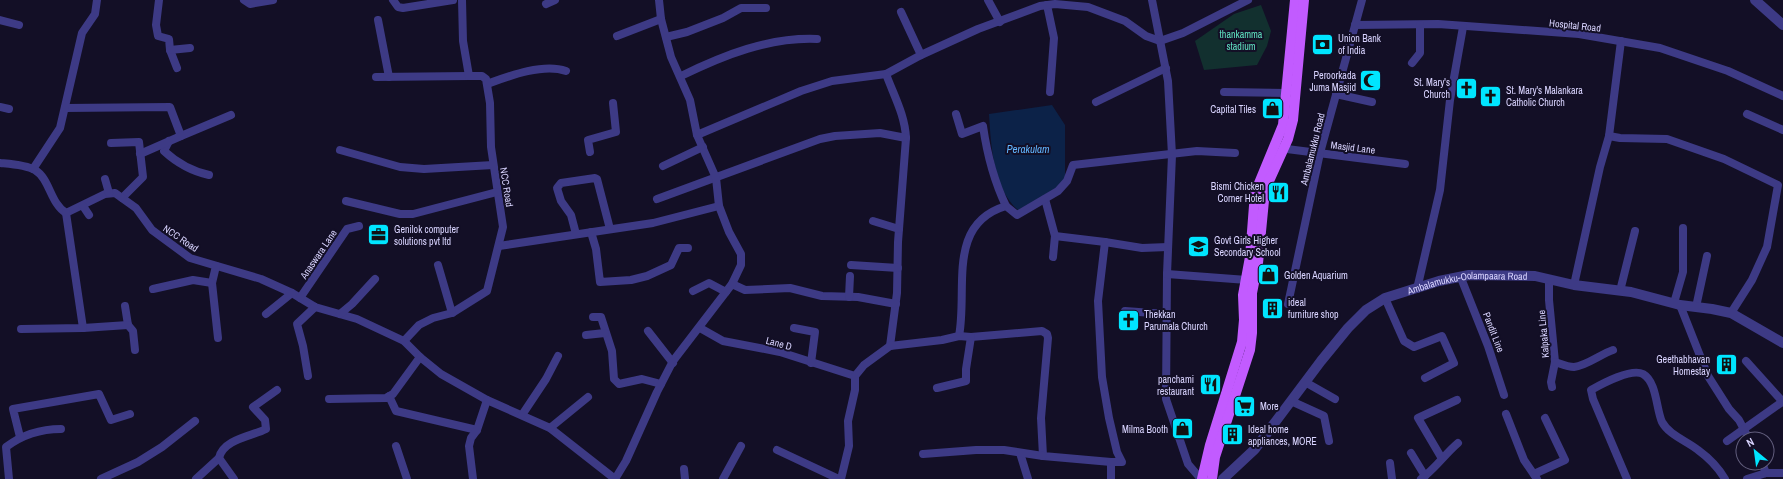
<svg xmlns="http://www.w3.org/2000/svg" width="1783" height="479" font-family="'Archivo Narrow',sans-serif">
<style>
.green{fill:#12302f}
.water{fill:#0c2248}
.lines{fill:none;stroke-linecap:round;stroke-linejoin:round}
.minor{stroke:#3d3a85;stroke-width:8}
.tertiary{stroke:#3d3a85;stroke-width:10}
.primary{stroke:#c25bff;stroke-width:10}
.labels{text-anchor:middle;stroke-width:4;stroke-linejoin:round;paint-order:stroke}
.street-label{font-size:10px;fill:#d9d4ff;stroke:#130f26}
.park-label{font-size:10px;fill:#5fe0c0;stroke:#130f26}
.poi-label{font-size:10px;fill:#d9d4ff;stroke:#130f26;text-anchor:start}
.water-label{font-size:11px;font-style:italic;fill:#62b6ff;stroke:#130f26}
</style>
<rect width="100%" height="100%" fill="#130f26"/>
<polygon class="green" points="1261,5 1271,31 1267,46 1257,65 1204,70 1195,41 1234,14"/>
<path class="water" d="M1052,105L1065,125V181L1056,188L1018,210C993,188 991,146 989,114Z"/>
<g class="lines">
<g class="minor">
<polyline points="159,0 156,25 158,36 169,39 170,50 177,68"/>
<polyline points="244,0 250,4 273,0"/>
<polyline points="393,0 398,7 403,8 453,0"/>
<polyline points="988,0 1000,22"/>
<polyline points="1152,0 1168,81 1172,155 1167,274 1166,399 1188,464 1201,479"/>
<polyline points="546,4 555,0"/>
<polyline points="1047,5 1054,38 1050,92"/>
<polyline points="901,12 921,55"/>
<polyline points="0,20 19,25"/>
<polyline points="378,20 389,77"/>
<polyline points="1355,25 1438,24 1579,34 1660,48 1728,71 1783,96"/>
<polyline points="617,36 661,19"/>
<polyline points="666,37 687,32 723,18 741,8 766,8"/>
<polyline points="170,50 190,48"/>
<polyline points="1412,63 1420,53 1420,25"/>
<polyline points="886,74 921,55 978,29 1040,6 1055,4 1088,7 1125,21 1146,36 1160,41 1183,33 1248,0"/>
<path d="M681,76C724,55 769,37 817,39"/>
<polyline points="376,77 469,76"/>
<path d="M487,84C509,76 543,63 566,71"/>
<polyline points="1224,92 1287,93"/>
<polyline points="1336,94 1372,102"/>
<polyline points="1096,102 1166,68"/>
<polyline points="0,107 9,109"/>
<polyline points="65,108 170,107 181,136 231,115"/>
<path d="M956,114L962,134L983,126C987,154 994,181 1006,206"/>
<polyline points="1747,114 1783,130"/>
<path d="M697,135L801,91L832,81L886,74C894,96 905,115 906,138L898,242L897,293L890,346"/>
<polyline points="1609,136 1620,138 1667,139 1724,159 1778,185 1767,247 1752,280 1731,313"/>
<path d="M169,141L164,151C177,163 191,171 209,175"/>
<polyline points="111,143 139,142 143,177 122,198"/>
<polyline points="1279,148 1405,164"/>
<polyline points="340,150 400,167 424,169 493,165"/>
<polyline points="590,152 588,140 616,132 613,103"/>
<polyline points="140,154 181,136"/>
<path d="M0,163C10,164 26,165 35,170C50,179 50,203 66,213L105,194L115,193L136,208L152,230L190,258L261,279L292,293L315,307L357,319L404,341L419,325L433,318L452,313L487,291L503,227L491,147L490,103L486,79L482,76H469L463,41L462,0"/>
<polyline points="663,166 703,147"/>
<polyline points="33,169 60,128 82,33 95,14 97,0"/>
<polyline points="105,179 109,193"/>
<polyline points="657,199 820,139 835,136 880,133 906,138"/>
<polyline points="1045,199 1055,236 1053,257"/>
<polyline points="346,201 400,214 413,214 497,192"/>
<polyline points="83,206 89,215"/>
<polyline points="873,221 899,229"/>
<polyline points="591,232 596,249 600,282 631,280 647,276 671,265 679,248 688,248"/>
<polyline points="576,234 571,215 561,201 557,188 561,183 595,178 597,179 610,229"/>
<polyline points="1055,236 1105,242"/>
<polyline points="499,246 653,223 719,206"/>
<polyline points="438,265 452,313"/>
<polyline points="851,265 898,268"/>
<polyline points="216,266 212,283 218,338"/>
<polyline points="1167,274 1247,280"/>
<polyline points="1461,278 1488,346 1504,395"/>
<polyline points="1549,279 1549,300 1555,362 1551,382 1552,387"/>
<polyline points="732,284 745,290 790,288 822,296 858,297 896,304"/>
<polyline points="1574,285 1600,167 1609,136 1621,41"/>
<polyline points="153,289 193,280 212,283"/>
<polyline points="1417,289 1440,190 1450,100 1463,27"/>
<polyline points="693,291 709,283 726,292"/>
<polyline points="1620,291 1635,231"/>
<polyline points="849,297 850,276"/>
<polyline points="300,298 347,229 359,226"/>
<polyline points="1385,298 1404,341 1414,347 1442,336 1454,363 1425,378"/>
<polyline points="1674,303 1683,272 1683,228"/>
<polyline points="1288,304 1320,153 1362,0"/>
<polyline points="1680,305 1708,376 1729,409 1739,420 1749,439"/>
<polyline points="125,306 128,325 133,331 135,350"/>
<polyline points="1696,307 1707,256"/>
<polyline points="1125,311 1166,314"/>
<polyline points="266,314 292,293"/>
<polyline points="340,314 352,304 375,279"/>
<polyline points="593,317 601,317 612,351 614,379 619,384 642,379 661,384"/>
<polyline points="83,328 128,325"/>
<polyline points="700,328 723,341 780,352 855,376"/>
<polyline points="794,328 815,332 811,363"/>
<polyline points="21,329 83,328 66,213"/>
<polyline points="648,331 673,363"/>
<polyline points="586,335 605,333"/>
<path d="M959,336C968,289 946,224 1006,206L1017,215L1058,191L1067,181L1073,165L1197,151L1235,153"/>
<polyline points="404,341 420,357 441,374 487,400 550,428 615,479"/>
<polyline points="1746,361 1783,402"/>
<path d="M1555,362C1561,364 1568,367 1574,367C1586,366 1601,354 1613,350"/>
<polyline points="308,376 303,346 297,324 315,307"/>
<polyline points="1305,382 1335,399"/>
<polyline points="937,388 966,381 966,369 971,337 1042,331 1047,334 1048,338 1041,418 1043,456 1111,462 1111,479"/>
<polyline points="389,396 396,411 477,430"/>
<polyline points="329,399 386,398 393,394 420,357"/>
<polyline points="1291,401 1324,416 1329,441"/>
<polyline points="1506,414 1524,460 1537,479"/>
<polyline points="522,415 546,379 558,356"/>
<polyline points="550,428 588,397"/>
<polyline points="20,437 13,409 99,394 111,420 130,414"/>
<polyline points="1727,441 1782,402"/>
<polyline points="396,446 407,479"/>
<polyline points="777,450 839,479"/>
<polyline points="1020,453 1028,479"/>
<polyline points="1411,453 1425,476"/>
<polyline points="923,454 976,450 1004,450 1043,456"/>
<polyline points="1441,457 1418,418 1457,400"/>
<polyline points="1111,462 1122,462 1117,452 1109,418 1102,377 1098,301 1105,242 1142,248 1168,247"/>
<polyline points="1390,463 1392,479"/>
<polyline points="1762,463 1766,473"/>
<polyline points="684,469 685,479"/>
<polyline points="1534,474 1565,460 1545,418"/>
<path d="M9,479L6,447C22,435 41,429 61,429"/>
<polyline points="101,479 138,462 162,447 195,421"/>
<polyline points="196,479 219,458"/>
<path d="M234,479L219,458C223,439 253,436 266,429L265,420L253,407L277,390"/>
<polyline points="473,479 469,446 471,438 477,430 487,400"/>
<polyline points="615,479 626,461 657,392 673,361 732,284 741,265 741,254 729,232 719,206 716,178 697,135 690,100 671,57 661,19 659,0"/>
<polyline points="723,479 741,446"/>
<polyline points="841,479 849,446 848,421 855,390 855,376 864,365 890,346 942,340 959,336 971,337"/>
<path d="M1421,479C1436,468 1444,455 1458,443"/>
<path d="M1627,479L1593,399L1591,390C1602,384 1631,368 1643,374C1657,382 1656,409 1662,422C1669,435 1687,441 1698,450C1709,458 1718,467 1725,479"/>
<polyline points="1747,479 1766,473 1783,473"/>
</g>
<g class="tertiary">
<polyline points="1755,0 1783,25"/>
<path id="s1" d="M1223,479L1255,449L1321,361L1348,328L1366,310L1385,298L1439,281L1469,275L1535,276L1574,285L1631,292L1680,305L1712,309L1731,313L1783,343"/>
</g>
<g class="primary">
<polyline points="1202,479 1210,445 1242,342 1244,320 1243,295 1250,257 1255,193 1283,125 1295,0"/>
<polyline points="1212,479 1215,457 1250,350 1252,333 1252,293 1258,263 1265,190 1288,139 1293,120 1304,0"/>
</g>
</g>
<defs>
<symbol id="bank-square" viewBox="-11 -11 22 22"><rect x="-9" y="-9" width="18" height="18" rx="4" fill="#00e5ff" stroke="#130f26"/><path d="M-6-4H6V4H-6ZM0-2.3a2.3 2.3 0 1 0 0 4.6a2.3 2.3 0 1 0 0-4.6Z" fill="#111"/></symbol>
<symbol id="mosque-square" viewBox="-11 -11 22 22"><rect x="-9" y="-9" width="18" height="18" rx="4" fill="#00e5ff" stroke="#130f26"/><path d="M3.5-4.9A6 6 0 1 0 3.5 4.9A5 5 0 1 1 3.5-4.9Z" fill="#111"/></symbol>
<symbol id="church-square" viewBox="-11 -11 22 22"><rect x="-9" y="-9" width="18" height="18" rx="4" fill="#00e5ff" stroke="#130f26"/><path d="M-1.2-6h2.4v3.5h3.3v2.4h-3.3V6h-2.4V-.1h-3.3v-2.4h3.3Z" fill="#111"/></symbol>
<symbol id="shop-square" viewBox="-11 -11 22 22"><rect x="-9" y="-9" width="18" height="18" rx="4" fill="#00e5ff" stroke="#130f26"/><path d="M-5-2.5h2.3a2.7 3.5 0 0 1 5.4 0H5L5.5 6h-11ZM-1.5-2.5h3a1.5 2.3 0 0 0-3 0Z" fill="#111"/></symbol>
<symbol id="restaurant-square" viewBox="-11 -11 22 22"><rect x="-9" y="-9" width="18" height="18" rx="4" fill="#00e5ff" stroke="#130f26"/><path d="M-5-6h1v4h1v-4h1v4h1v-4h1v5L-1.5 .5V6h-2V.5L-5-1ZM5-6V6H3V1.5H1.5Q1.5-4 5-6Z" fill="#111"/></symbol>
<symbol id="office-square" viewBox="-11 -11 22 22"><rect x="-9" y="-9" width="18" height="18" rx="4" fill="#00e5ff" stroke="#130f26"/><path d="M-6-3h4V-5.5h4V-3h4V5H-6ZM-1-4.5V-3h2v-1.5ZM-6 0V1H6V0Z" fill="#111"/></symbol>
<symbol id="school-square" viewBox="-11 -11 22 22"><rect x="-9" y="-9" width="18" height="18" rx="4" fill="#00e5ff" stroke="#130f26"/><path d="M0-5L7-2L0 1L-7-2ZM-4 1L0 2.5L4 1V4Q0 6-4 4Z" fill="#111"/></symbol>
<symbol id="building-square" viewBox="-11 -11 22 22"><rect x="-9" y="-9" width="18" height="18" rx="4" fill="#00e5ff" stroke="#130f26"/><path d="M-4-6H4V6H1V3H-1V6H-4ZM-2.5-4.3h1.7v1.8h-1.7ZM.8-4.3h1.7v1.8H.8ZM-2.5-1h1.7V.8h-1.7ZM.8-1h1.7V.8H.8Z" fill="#111"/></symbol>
<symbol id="supermarket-square" viewBox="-11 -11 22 22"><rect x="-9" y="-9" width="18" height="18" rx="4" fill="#00e5ff" stroke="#130f26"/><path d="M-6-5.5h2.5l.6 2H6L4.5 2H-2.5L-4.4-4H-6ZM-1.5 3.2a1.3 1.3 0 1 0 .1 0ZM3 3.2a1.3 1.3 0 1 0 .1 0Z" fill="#111"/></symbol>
</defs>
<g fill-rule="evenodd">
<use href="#bank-square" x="1310" y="32" width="25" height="25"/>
<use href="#mosque-square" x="1358" y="68" width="25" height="25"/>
<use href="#church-square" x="1454" y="76" width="25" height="25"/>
<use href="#church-square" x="1478" y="84" width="25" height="25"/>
<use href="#shop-square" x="1260" y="96" width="25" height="25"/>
<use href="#restaurant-square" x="1266" y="180" width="25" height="25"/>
<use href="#office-square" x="366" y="222" width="25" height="25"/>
<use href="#school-square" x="1186" y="234" width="25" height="25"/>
<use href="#shop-square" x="1256" y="262" width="25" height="25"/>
<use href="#building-square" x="1260" y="296" width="25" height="25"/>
<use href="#church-square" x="1116" y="308" width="25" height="25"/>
<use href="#building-square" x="1714" y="352" width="25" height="25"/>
<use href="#restaurant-square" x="1198" y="372" width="25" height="25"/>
<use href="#supermarket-square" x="1232" y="394" width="25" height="25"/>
<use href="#shop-square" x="1170" y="416" width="25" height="25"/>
<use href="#building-square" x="1220" y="422" width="25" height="25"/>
</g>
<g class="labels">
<g class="street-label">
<text transform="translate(1575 25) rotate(6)" y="4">Hospital Road</text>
<text transform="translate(1353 147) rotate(7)" y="4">Masjid Lane</text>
<text transform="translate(1312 149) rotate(-76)" y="4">Ambalamukku Road</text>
<text transform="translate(507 187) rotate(81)" y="4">NCC Road</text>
<text transform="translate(181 238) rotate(34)" y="4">NCC Road</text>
<text transform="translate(318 254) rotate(-56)" y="4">Anaswara Lane</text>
<text dy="4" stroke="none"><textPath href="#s1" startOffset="329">Ambalamukku-Oolampaara Road</textPath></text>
<text transform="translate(1494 332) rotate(69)" y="4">Pandit Line</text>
<text transform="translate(1543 334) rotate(-95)" y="4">Kalpaka Line</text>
<text transform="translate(779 343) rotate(15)" y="4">Lane D</text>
</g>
<g class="park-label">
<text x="1241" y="38">thankamma<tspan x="1241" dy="12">stadium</tspan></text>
</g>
<g class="poi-label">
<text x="1338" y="42">Union Bank<tspan x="1338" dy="12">of India</tspan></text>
<text x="1356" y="79" text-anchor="end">Peroorkada<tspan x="1356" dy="12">Juma Masjid</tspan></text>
<text x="1450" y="86" text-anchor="end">St. Mary's<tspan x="1450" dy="12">Church</tspan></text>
<text x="1506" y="94">St. Mary's Malankara<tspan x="1506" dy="12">Catholic Church</tspan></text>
<text x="1256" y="113" text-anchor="end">Capital Tiles</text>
<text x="1264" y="190" text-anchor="end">Bismi Chicken<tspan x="1264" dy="12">Corner Hotel</tspan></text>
<text x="394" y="233">Genilok computer<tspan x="394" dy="12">solutions pvt ltd</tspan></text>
<text x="1214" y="244">Govt Girls Higher<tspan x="1214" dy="12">Secondary School</tspan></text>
<text x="1284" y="279">Golden Aquarium</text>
<text x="1288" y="306">ideal<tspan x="1288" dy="12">furniture shop</tspan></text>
<text x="1144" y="318">Thekkan<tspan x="1144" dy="12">Parumala Church</tspan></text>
<text x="1710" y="363" text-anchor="end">Geethabhavan<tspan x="1710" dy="12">Homestay</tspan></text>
<text x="1194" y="383" text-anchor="end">panchami<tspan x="1194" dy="12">restaurant</tspan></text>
<text x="1260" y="410">More</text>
<text x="1168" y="433" text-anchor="end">Milma Booth</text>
<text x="1248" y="433">Ideal home<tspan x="1248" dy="12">appliances, MORE</tspan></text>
</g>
<g class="water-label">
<text x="1028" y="153">Perakulam</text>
</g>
</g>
<g transform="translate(1755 451) rotate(331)"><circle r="19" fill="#130f26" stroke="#625e7d"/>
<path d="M0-3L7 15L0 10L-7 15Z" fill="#00e5ff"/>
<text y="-6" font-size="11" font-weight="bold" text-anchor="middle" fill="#d9d4ff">N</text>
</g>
</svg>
